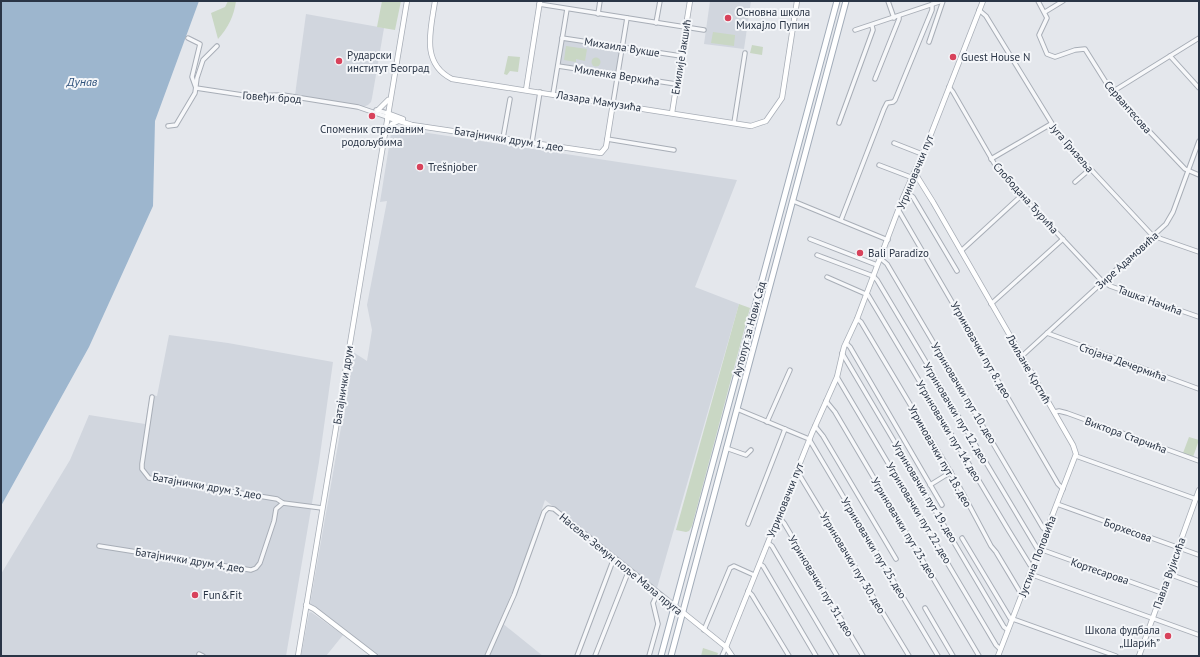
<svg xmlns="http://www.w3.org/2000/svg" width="1200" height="657" font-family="'PT Sans',sans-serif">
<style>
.built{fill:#d1d6de}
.green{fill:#c9d7c4}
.water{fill:#9db6ce}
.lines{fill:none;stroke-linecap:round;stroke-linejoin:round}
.street-casing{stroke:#a8aeb7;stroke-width:5.5}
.secondary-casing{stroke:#a8aeb7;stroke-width:6}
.primary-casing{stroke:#a2acb9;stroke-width:7}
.street{stroke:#f7f8fa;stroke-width:3.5}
.secondary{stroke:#fff;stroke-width:4.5}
.primary{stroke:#fff;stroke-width:5}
.poi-dot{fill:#d8425b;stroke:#f4f6f9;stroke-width:1.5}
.labels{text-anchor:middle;stroke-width:4;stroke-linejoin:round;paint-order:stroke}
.poi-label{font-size:11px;fill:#2a3546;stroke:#f4f6f9;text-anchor:start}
.street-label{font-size:11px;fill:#2a3546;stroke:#f4f6f9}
.water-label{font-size:12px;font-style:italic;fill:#31547d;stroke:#f4f6f9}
</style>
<rect width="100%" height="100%" fill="#e4e7ec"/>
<g class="built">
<polygon points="710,1 751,1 744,49 704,44"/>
<polygon points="306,14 384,28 372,98 371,102 368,105 363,107 295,95"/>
<polygon points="562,38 622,47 617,75 558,66"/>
<polygon points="402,129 737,180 695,287 739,304 657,588 545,500 521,571 485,656 377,656 310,604 350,376 353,352 367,361 372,330 367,305 387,201 380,202 391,134"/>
<polygon points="169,335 228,343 333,362 319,462 286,656 1,656 1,574 70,460 89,415 145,424 150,395 157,396"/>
<polygon points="311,612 343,635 326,656 301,656 309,613"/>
<polygon points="502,623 543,656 488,656"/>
</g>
<g class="green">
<path d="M228,1H236C234,16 228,28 218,39L211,13L225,7Z"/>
<polygon points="382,1 401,1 395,30 377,27"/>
<polygon points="713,32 735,35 734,46 711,43"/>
<polygon points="752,45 763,47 762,55 750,53"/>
<polygon points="566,46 587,49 585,61 576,59 576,62 564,60"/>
<polygon points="508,56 520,57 518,72 510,71 507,75 504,74"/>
<circle cx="596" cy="62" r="4.5"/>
<polygon points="739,304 750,308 692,526 689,531 686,532 676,530"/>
<polygon points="1189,437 1199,440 1193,457 1183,453"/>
<polygon points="703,648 718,653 717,656 701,656"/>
</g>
<polygon class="water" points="1,1 199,1 155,121 153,206 89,347 1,506"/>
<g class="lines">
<defs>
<g id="street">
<polyline points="888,1 894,18"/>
<polyline points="1038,1 1047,18 1039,35 1047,54 1055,57 1075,50 1085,49 1112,92 1185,169 1199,175"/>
<polyline points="539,4 704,30"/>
<polyline points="979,10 986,16 1059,135 1153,236 1199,252"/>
<polyline points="1045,12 1063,1"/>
<polyline points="598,14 600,1"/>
<polyline points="656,23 660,1"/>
<polyline points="855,30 942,1"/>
<polyline points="188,38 200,44 192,77 196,88 249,96 283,95 358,107 387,117"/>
<polyline points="562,38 681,56"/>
<polyline points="929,42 943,1"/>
<polyline points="1170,56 1199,88"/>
<polyline points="558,66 676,84"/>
<polyline points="875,79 899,19 899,16"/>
<polyline points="949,87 953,92 998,170 1102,281 1110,286 1199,317"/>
<polyline points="1112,92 1199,38"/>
<polyline points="553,94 567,9"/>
<polyline points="613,103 627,18"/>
<polyline points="376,110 387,113"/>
<polyline points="734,123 745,53"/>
<polyline points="839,123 873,30 872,26"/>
<polyline points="168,126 176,125 195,93 197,78 203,60 217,46"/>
<polyline points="503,138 510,99"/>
<polyline points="607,139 674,150"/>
<polyline points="532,142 540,92"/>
<polyline points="894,143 922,154"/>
<polyline points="991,159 1051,124"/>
<polyline points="879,165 913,178"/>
<polyline points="1075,182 1090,169"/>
<polyline points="906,192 913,197 957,271"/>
<polyline points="793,201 888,240"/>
<polyline points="899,211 1058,484 1063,489"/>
<polyline points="841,220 884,109 887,103 893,102 895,100 932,10 932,4"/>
<polyline points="810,239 877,265"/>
<polyline points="961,251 1022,195"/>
<polyline points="817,255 873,276 877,280 1037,548 1162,593"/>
<polyline points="880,258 887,264 1043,528 1047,530"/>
<polyline points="827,277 868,295 1009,531 1030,565 1033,567"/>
<polyline points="991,304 1063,239"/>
<polyline points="857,319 861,322 960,488 991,546 996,552 1020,592 1023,593"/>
<polyline points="1047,333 1199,389"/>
<polyline points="846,343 850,347 942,505"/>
<polyline points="842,353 1004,627 1008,630"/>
<polyline points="1022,356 1166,224 1173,212 1199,141"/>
<polyline points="837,377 996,645 1000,649"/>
<polyline points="152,397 142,464 142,469 149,478 277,499 283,503 322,508"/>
<polyline points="826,401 835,412 979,656"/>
<polyline points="737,409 809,439 938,656"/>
<polyline points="1054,412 1059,411 1067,413 1199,461"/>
<polyline points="767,422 790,370"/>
<polyline points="815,426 823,436 896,559"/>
<polyline points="726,448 746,455 751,450"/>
<polyline points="1076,456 1196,499"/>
<polyline points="797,471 909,656"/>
<polyline points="930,485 951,472"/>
<polyline points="1057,504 1199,555"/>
<polyline points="779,517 784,523 863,656"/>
<polyline points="748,524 785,429"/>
<polyline points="962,538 1010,618 1116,656"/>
<polyline points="768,543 772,546 837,656"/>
<polyline points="99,546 251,570 256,568 260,563 274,521 276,509 283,503"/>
<polyline points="760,564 763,566 816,656"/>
<polyline points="1030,574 1199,635"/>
<polyline points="1169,574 1199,585"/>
<polyline points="748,591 752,595 789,656"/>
<polyline points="925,608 953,656"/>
<polyline points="704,630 730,568 734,566 754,575"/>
<polyline points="199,654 203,656"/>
<polyline points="487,656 514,595 544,512 548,508 554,509 675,606"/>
<polyline points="577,656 614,558"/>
<polyline points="595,656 629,570"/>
<polyline points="649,656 658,624 653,603 658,593"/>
<polyline points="722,656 726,647"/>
</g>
<g id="secondary">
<path d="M435,1C431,29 420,63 452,79L751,126L766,121L782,98L797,1"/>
<polyline points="526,90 540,1"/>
<polyline points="378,110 388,100"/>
<polyline points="387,113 403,119"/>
<polyline points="672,113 690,1"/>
<polyline points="387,117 412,125 601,153 606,147 613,103"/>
<polyline points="385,134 392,124 398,121"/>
<polyline points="914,175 918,178 933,202 1073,445 1076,454 998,656"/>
<polyline points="306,605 314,609 375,656"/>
<polyline points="675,606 726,647 732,656"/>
<polyline points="726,647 812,433 837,377 844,347 857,319 902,200 929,139 983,1"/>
<polyline points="298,656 407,1"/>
<polyline points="1139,656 1199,490"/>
</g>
<g id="primary">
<polyline points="661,656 837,1"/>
<polyline points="671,656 846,1"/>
</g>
</defs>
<use href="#street" class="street-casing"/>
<use href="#secondary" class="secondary-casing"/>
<use href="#primary" class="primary-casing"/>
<use href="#street" class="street"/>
<use href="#secondary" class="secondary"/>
<use href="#primary" class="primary"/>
</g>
<g class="poi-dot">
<circle cx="728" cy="18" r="4"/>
<circle cx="953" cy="57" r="4"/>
<circle cx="339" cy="61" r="4"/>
<circle cx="372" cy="116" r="4"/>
<circle cx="420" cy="167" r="4"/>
<circle cx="860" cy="253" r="4"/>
<circle cx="195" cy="595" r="4"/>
<circle cx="1168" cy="636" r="4"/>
</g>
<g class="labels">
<g class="poi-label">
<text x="736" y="16">Основна школа<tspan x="736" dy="13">Михајло Пупин</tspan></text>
<text x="347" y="59">Рударски<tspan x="347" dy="13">институт Београд</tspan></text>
<text x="961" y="61">Guest House N</text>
<text x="372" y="133" text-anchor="middle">Споменик стрељаним<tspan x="372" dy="13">родољубима</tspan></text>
<text x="428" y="171">Trešnjober</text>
<text x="868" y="257">Bali Paradizo</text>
<text x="203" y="599">Fun&amp;Fit</text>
<text x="1160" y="634" text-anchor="end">Школа фудбала<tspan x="1160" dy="13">„Шарић”</tspan></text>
</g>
<g class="street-label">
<text transform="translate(622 47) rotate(9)" y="4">Михаила Вукше</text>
<text transform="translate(681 57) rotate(-81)" y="4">Емилије Јакшић</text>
<text transform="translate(617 75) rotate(9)" y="4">Миленка Веркића</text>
<text transform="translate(272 97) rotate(4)" y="4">Говеђи брод</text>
<text transform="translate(599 101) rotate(9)" y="4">Лазара Мамузића</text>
<text transform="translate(1128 107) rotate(49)" y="4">Сервантесова</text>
<text transform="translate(509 139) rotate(9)" y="4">Батајнички друм 1. део</text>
<text transform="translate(1072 148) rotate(49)" y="4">Југа Гризеља</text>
<text transform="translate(915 172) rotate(-68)" y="4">Угриновачки пут</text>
<text transform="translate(1026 198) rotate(48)" y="4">Слободана Ђурића</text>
<text transform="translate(1127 260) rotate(-42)" y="4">Зире Адамовића</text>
<text transform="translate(1150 300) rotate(20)" y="4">Ташка Начића</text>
<text transform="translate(749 329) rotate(-75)" y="4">Аутопут за Нови Сад</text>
<text transform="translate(981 350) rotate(60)" y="4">Угриновачки пут 8. део</text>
<text transform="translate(1123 362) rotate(20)" y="4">Стојана Дечермића</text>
<text transform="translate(1029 369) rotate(60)" y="4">Љиљане Крстић</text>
<text transform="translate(343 385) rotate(-81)" y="4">Батајнички друм</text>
<text transform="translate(964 393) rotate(59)" y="4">Угриновачки пут 10. део</text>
<text transform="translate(956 413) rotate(59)" y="4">Угриновачки пут 12. део</text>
<text transform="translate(949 431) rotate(59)" y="4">Угриновачки пут 14. део</text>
<text transform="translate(1126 435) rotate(20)" y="4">Виктора Старчића</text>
<text transform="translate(940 456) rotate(60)" y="4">Угриновачки пут 18. део</text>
<text transform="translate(207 486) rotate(10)" y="4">Батајнички друм 3. део</text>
<text transform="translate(925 492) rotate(59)" y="4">Угриновачки пут 19. део</text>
<text transform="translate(785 500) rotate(-68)" y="4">Угриновачки пут</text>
<text transform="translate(919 513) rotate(59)" y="4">Угриновачки пут 22. део</text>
<text transform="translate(904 528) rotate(59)" y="4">Угриновачки пут 23. део</text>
<text transform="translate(1128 530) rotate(20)" y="4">Борхесова</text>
<text transform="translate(874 548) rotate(59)" y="4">Угриновачки пут 25. део</text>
<text transform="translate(1037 556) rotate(-69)" y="4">Јустина Поповића</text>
<text transform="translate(190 560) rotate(9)" y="4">Батајнички друм 4. део</text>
<text transform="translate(853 563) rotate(59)" y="4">Угриновачки пут 30. део</text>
<text transform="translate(621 564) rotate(39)" y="4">Насеље Земун поље Мала пруга</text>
<text transform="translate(1100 571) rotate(19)" y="4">Кортесарова</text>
<text transform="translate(1169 573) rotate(-70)" y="4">Павла Вујисића</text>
<text transform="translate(821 586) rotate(59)" y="4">Угриновачки пут 31. део</text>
</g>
<g class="water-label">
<text x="82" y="86">Дунав</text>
</g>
</g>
<rect width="1200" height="657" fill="none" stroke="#2a3546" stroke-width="4"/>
</svg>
